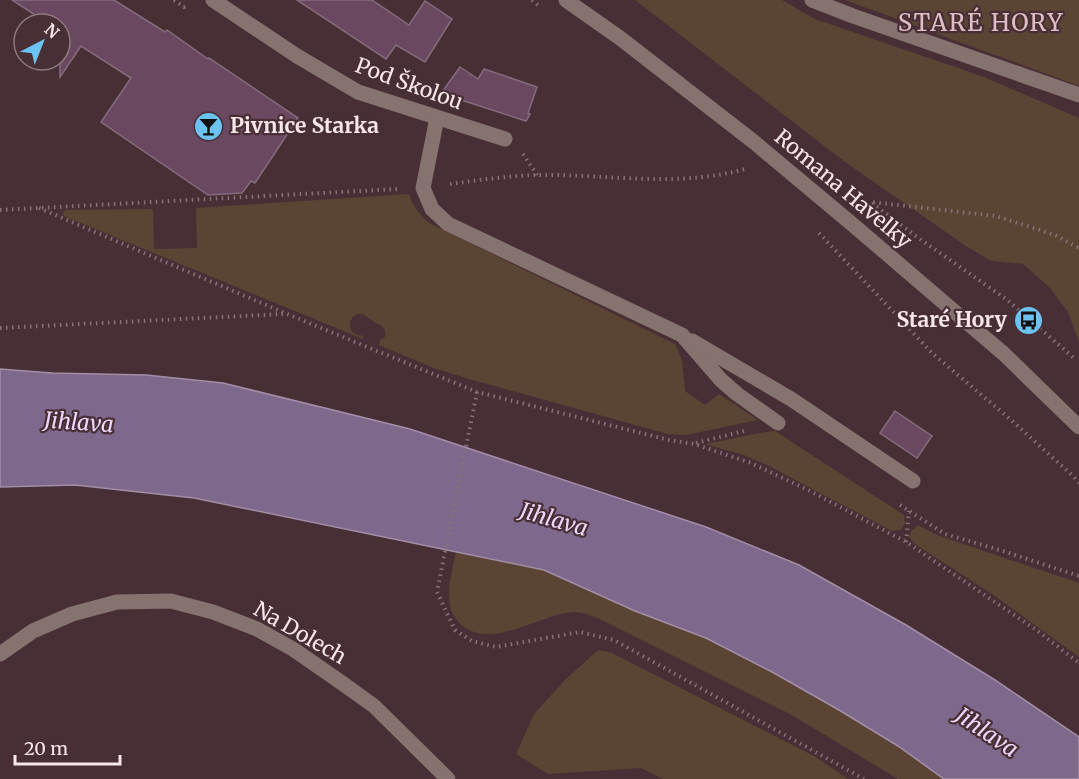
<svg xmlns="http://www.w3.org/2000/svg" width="1079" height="779" font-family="Merriweather,serif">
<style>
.green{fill:#5b4433}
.water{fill:#7e688b;stroke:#a38ea8;stroke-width:1.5}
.building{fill:#6a4860;stroke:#846c7c;stroke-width:1.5}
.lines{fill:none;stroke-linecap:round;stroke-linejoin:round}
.path{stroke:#887277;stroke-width:4;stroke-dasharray:1.5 4.5;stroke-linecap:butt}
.minor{stroke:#86726e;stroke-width:15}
.labels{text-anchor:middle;stroke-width:4.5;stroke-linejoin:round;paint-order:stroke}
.street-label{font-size:21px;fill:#f8e7ea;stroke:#482f35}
.poi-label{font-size:21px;font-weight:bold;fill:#f8e7ea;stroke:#482f35;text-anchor:start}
.water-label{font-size:22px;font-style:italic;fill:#edd7fb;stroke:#482f35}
.quarter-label{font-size:24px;letter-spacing:1.5px;fill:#debec4;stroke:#482f35}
</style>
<rect width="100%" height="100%" fill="#482f35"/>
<g class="green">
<polygon points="635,0 782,0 815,19 984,77 1079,118 1079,342 1068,312 1049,287 1023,264 991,261 966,246 845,162"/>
<polygon points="845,0 1079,0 1079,86"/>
<path d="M409,194C413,207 419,214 429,223L675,344L682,360L685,391L705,405L719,394L758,420L686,435L668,434L469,379L434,368L379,345L380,340L385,337V330L381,325C372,323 366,313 359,314C350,315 347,328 354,333C357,335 361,335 364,336L363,339L66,217L64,216L63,213L65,210L153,209L154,249L197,248L196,208Z"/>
<polygon points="775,431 904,515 905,524 900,530 892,531 769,466 744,455 705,444 760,433"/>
<polygon points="918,525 937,535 1079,583 1079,657 995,596 915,544 909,537 911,531"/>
<path d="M456,552L544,570L635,611L706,638L774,673L839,710L898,746L944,779H898L790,714L598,618C591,616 582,612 575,612C540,613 495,650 463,626C440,609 451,576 456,552Z"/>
<polygon points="598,650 612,653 814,756 848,779 663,779 641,768 548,774 516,754 534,714 565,680"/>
</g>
<polygon class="water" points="0,369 52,373 146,375 223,383 410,429 706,527 799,565 906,625 995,680 1079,737 1079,779 944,779 898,746 839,710 774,673 706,638 635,611 544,570 194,498 75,485 0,487"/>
<g class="building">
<polygon points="12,0 114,0 165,32 167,30 208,59 209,58 298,118 255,183 251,181 242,193 208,195 101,122 131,78 81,46 60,77 60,24 49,24"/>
<polygon points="297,0 372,0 409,25 425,1 452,19 425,62 396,45 386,59"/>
<polygon points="460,67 478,79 484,69 537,87 528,113 530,114 526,121 455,98 444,89"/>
<polygon points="895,411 932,436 917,458 880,433"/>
</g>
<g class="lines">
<g class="path">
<polyline points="174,0 184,7 188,5"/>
<polyline points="532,0 540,7"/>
<polyline points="523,154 537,175"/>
<path d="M450,184C479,180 508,176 537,175C607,174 677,188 745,169"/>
<polyline points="872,203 917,237 1006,299 1075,359"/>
<polyline points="869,205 871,202 996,216 1055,235 1079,248"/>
<polyline points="39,208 287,314 477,392 669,440 694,444 751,463 810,491 906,542 1035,629 1079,663"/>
<polyline points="0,210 398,189"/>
<polyline points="819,233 932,353 1010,419 1073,476 1079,483"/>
<polyline points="0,328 283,314"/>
<polyline points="477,392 437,592 455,630 472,641 496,647 580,632 614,640 864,779"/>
<polyline points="696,443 744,431"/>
<polyline points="900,505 945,534 1003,551 1079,576"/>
<polyline points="906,542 909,511"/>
</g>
<g class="minor">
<polyline points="213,0 297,56 358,92 505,139"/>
<polyline points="566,0 620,38 754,142 852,224 1004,354 1079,427"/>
<polyline points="812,0 853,16 1079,95"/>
<polyline points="437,118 423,188 432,209 448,224 682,335 721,380 737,394 778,423"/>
<polyline points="692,341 791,399 913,481"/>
<polyline points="0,654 33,631 72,614 117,602 171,601 213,612 257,629 293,649 342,683 374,706 448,779"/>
</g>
</g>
<defs>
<symbol id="bar-disc" viewBox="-11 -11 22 22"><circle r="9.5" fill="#6cc3f2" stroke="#482f35"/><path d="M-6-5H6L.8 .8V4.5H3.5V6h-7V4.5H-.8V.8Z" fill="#111"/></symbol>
<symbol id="bus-disc" viewBox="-11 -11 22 22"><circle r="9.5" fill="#6cc3f2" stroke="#482f35"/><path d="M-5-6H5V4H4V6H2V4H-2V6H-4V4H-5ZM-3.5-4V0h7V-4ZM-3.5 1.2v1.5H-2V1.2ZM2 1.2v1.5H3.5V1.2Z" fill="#111"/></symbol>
</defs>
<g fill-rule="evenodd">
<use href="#bar-disc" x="192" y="110" width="33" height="33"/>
<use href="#bus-disc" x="1012" y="304" width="33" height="33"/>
</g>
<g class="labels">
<g class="street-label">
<text transform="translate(409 84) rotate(20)" y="7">Pod Školou</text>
<text transform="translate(843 189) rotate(40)" y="7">Romana Havelky</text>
<text transform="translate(300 633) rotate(30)" y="7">Na Dolech</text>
</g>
<g class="poi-label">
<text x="230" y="133">Pivnice Starka</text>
<text x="1007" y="327" text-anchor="end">Staré Hory</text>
</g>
<g class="water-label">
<text transform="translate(79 422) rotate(4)" y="8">Jihlava</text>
<text transform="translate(554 519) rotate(16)" y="8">Jihlava</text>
<text transform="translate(987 732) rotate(34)" y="8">Jihlava</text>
</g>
<g class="quarter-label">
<text x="981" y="31">STARÉ HORY</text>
</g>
</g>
<g transform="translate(42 42) rotate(42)"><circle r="28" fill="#482f35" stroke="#8e797d" stroke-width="1.5"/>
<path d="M0-4.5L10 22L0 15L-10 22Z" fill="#6cc3f2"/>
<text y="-9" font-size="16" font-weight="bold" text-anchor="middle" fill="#f8e7ea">N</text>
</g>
<path d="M15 755v9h105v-9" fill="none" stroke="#f8e7ea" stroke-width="3"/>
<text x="24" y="755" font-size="18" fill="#f8e7ea" stroke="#482f35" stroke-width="4.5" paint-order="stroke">20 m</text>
</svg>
